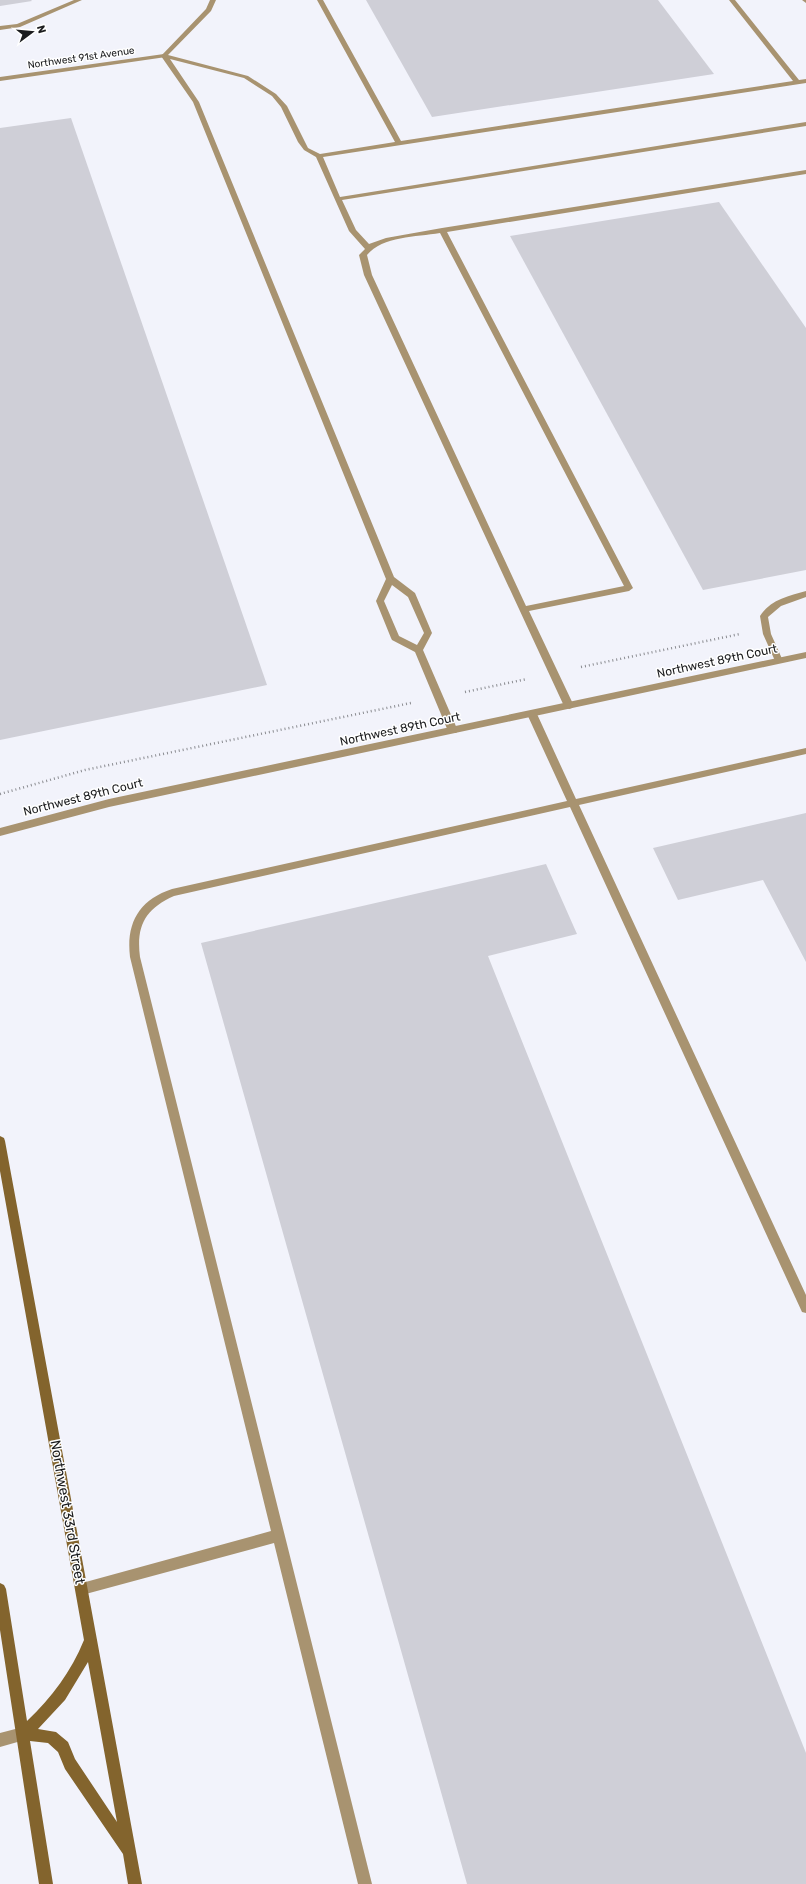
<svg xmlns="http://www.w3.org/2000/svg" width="806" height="1884" font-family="Rubik,sans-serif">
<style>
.building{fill:#cfcfd7}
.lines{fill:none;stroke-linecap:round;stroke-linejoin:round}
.path{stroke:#8b8c91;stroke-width:2.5;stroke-dasharray:1 3;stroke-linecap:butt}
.lane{fill:#a89370;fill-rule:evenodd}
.street{fill:#a89370;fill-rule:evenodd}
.secondary{fill:#83642d;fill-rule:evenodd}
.labels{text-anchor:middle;stroke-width:3;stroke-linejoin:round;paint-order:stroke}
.far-street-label{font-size:10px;fill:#1b1c1e;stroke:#fff}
.street-label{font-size:12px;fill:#1b1c1e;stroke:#fff}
.near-street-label{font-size:14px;fill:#1b1c1e;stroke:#fff}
</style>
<rect width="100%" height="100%" fill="#f2f3fb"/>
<g class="building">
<polygon points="0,0 31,0 32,1 0,6"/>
<polygon points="366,0 658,0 714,74 432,117"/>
<polygon points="71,118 267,685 0,740 0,128"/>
<polygon points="719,202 806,328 806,570 703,590 510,236"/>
<polygon points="806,813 806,962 763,880 678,900 653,848"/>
<polygon points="546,864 577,934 488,956 806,1753 806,1884 467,1884 201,943"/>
</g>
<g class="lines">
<g class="path">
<polyline points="581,667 740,634"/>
<polyline points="465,692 527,679"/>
<polyline points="0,794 85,770 411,703"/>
</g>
<g class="lane">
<polygon points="74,0 82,0 20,27 0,30 0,26 17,24"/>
<path d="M210,0H216L211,11L168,55L248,76L276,94L287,106L308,148L320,154L395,142L317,0H323L401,141L793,81L729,0H735L799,80L806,79V83L323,157L340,197L806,122V126L342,200L356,230L369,244L386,238L442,228L806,170V174L447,232L633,588L629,591L529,611L574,706L572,708L569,709L564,706L364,275L359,255L365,249L349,231L316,157L304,150L298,142L281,107L272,96L244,78L170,59L199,102L394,577L415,593L432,633L423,650L458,731L456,733H450L448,731L415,652L392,640L391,638L376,601L386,579L193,102L161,56L206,9ZM440,233L624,586L526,606L372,275L367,255C383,236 416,237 440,233ZM392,585L408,597L424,633L417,645L399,636L384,601Z"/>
<polygon points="802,0 806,0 806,3"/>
<path d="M806,591V597L781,606L768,617L771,634L783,661L782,663H776L763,634L760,616C770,600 788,596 806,591Z"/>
<path d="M532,711L537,714L576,799L806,748V754L579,805L806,1295V1313L802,1312L570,807L174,896C145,909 136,926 140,957L372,1884H358L274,1543L82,1595L78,1593L76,1589L78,1585L82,1583L271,1531L130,957C126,923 139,900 172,889L567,801L527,714Z"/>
<polygon points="23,1727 28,1729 30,1734 28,1739 0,1747 0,1733"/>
</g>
<g class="street">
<polygon points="164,54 166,55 166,57 0,81 0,77"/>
<polygon points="806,652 806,658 109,807 0,836 0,828 109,799"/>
</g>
<path class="secondary" d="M0,1136L4,1138L5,1141L142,1884H128L123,1854L65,1769L58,1752L48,1743L30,1741L53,1884H39L0,1630V1583L4,1585L6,1589L27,1721C52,1697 71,1672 84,1640L0,1171ZM88,1662L117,1822L75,1759L68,1742L56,1732L38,1729L65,1700Z"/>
</g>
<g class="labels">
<g class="far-street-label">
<text transform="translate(81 57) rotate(-8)" y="4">Northwest 91st Avenue</text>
</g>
<g class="street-label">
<text transform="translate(717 661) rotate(-12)" y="4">Northwest 89th Court</text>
<text transform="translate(400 729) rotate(-12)" y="4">Northwest 89th Court</text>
<text transform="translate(83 797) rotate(-14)" y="4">Northwest 89th Court</text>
</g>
<g class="near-street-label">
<text transform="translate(68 1512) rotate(80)" y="5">Northwest 33rd Street</text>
</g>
</g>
<g transform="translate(32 32) rotate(74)" stroke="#ffffff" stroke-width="3" paint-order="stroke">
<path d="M0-3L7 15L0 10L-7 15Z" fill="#1b1c1e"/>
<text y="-6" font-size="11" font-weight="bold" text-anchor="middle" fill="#1b1c1e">N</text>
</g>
</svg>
